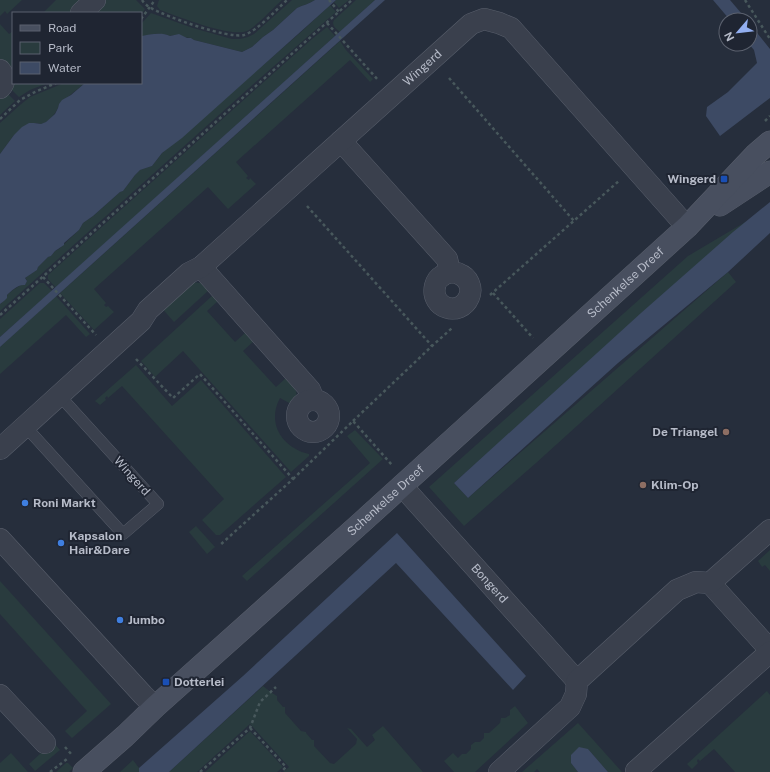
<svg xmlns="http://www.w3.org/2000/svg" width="770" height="772" font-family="'Public Sans',sans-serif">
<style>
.green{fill:#293b3e}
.water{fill:#3d4a64}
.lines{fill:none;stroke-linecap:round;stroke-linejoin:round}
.lane-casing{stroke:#585e6b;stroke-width:12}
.street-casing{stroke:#585e6b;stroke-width:22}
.secondary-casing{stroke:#585e6b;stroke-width:23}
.path{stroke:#48585c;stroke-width:2.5;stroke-dasharray:3 3;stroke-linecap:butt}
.lane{stroke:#3a404d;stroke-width:11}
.street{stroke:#3a404d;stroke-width:21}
.secondary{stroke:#484f5f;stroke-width:22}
.transit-dot{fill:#1a4fb4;stroke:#1f2532;stroke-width:1.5}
.education-dot{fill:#8d6e63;stroke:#1f2532;stroke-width:1.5}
.shop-dot{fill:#3f7fe0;stroke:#1f2532;stroke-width:1.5}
.labels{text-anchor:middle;stroke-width:4;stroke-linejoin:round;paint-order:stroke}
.street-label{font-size:12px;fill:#b6bbc8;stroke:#1f2532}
.poi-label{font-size:12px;font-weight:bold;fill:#b6bbc8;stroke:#1f2532;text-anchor:start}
</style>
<rect width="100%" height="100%" fill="#262e3c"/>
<g class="green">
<polygon points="0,0 22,0 7,14 5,11 0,16"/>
<polygon points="56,0 88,0 74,13 43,13"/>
<polygon points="103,0 136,0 145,9 141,15 141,13 90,13"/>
<path d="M159,0H282C273,8 257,26 247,31C231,38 177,16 160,10L157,6Z"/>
<path d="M292,0H315C309,4 303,5 297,8L273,30L263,37L252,47L242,52L194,40L191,38C183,38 178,33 170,36C162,32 149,34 141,37V24L151,13L193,28L232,39H240L248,37L254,34Z"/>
<polygon points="336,0 349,0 339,8 334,2"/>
<path d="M356,0H375L340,32C336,29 331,25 334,20Z"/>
<polygon points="330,5 336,12 258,80 0,311 0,304 4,301 8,294 13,290 21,285 25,285 27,280 25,278 37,270 38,267 48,257 51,256 55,251 59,249 79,230 83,223 93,216 120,192 123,191 135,175 140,170 152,166 162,153 301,32"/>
<polygon points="0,24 9,34 13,31 13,75 0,61"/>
<polygon points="327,27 328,28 335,36 56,288 48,279 48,275 312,39"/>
<polygon points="340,41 346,50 373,79 370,82 350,60 236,162 248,176 246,178 249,180 250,178 256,184 228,209 208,187 94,289 106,303 104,305 106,307 108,306 114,312 94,330 60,293"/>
<polygon points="16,83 48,83 30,90 19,97 10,88"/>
<path d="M64,83H85L59,104C58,111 49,123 41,124C40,124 36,123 34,123L14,135L0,154V123L20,105L30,97Z"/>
<polygon points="5,91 15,101 0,115 0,95"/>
<polygon points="747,221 454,483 468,498 728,272 736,282 536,463 464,526 429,487 688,256"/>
<polygon points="191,282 201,283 209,290 174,322 160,306"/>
<polygon points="40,283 44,283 52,291 0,337 0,319"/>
<path d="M213,295L218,301L207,311L235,342L246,332L254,341L243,351L276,387L287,377C294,387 301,393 293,405L280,398C266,424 283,448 309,454V456L291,472L183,351L155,377L141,361Z"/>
<polygon points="56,296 90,334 86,337 66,315 0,374 0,347"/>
<polygon points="136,365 172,406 201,380 286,477 220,535 216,535 202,520 224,499 122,386 108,398 107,396 105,398 106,400 100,405 95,401"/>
<polygon points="355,430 383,459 247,581 242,576 370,463 347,436"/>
<polygon points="196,526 215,547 207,554 189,532"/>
<polygon points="770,550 770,571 765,565 762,567 758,561"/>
<polygon points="0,581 111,704 72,738 65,731 87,711 0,614"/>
<polygon points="263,686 272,693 277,696 277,700 283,707 285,707 285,713 301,731 306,732 306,733 312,740 314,740 314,746 330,763 334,764 356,744 357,739 347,728 351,729 367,747 375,740 372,735 383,726 423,772 283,772 289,767 250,724 197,772 169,772"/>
<polygon points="767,691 770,695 770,772 735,772 714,749 700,761 698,759 697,761 698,763 692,769 687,764"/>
<polygon points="515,706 528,723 475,772 454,772 444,761 453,753 458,758 462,754 466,754 471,749 471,745 475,742 480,742 484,738 484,733 489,733 500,723 501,718 505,718 510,715 510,710"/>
<polygon points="578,723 622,772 608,772 588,749 571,763 578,772 540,772 537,769 534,772 522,772"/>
<polygon points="250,731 283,767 277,772 205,772"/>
<polygon points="53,742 60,750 35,771 29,764"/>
<polygon points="11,753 28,772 0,772 0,763"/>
<polygon points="133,760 139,768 139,772 120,772"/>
<polygon points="66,763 68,763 73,768 69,772 56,772"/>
</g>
<g class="water">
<path d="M315,0H336L182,138L162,153L152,166L140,170L135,175L123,191L120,192L93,216L83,223L79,230L64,243V245L55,251L51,256L48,257L38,267L37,270L25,278L27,281L25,285C18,284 11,291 7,295V298L4,301L0,304V154L14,135L22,127L29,123H34L41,124L46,122L55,114L58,108L59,104L62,100L71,95L85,83H141V37L142,36C149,34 163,32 170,36L179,34L187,38H191L194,40L242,52L252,47L263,37L273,30L297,8C303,5 309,4 315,0Z"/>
<polygon points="375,0 385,0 0,347 0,337"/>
<polygon points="713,0 730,0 747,20 730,20"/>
<polygon points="750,24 770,49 770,98 720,136 706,116 707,107 728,92 757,63 754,50 749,44 750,44"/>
<polygon points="770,202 770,233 728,272 618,363 468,498 454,483 641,313 733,232"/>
<polygon points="397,533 526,676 513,690 396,563 169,772 139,772 139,768 243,676"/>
<polygon points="579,747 588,749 608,772 578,772 571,763 571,755"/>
</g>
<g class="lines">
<defs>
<polyline id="lane" points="25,426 123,534 158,504 59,395"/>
<g id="street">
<polyline points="81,13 95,0"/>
<path d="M0,70C5,76 6,82 0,88"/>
<path d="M341,141L447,259L450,272C453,273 457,272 459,274C468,277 473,288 469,297C460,318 430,308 435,286C436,282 438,278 442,276C444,274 448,273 450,272"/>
<polyline points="201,267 310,390 314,400"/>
<circle cx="313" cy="416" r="16"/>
<path id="s1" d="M0,449L141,321L148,310L189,273L201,267L471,24L484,19L499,23L511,28L687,227"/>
<path id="s2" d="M402,486L577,681"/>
<polyline points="0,539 143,695 155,707"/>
<polyline points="710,583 770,650"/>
<polyline points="0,695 45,743"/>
<polyline points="636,771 770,652"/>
<polyline points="499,772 570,707 576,694 577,681 677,590 696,582 710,583 770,530"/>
</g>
<g id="secondary">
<polyline points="720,205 770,172"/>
<path id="s3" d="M84,772L125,736L155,707L362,522L687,227L756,154L770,142"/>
</g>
</defs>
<use href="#lane" class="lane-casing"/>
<use href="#street" class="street-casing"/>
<use href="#secondary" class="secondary-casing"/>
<g class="path">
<path d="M142,0C144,3 147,6 151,8C167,17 228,39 244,35C257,31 276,10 287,0"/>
<polyline points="329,0 339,12"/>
<polyline points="745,0 770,39"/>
<polyline points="141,19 155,0"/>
<polyline points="327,23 378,80"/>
<polyline points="449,78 574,221"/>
<polyline points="0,119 20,100 35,92 56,83"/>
<polyline points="765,121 770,116"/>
<polyline points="307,206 432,346"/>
<polyline points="43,277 96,335"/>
<polyline points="493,293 533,338"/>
<polyline points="490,295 620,180"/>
<polyline points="0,315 352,0"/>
<polyline points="136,359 173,398 200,374 293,479 219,546"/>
<polyline points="353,421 432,346 452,328"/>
<polyline points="293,479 353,421 392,465"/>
<polyline points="250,728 286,767 281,772"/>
<polyline points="65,747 72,755"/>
<polyline points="50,772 67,759"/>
<polyline points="200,772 250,728 260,702 276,687"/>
</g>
<use href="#lane" class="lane"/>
<use href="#street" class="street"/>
<use href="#secondary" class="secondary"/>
</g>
<g class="transit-dot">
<rect x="720" y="175" width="8" height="8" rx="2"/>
<rect x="162" y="678" width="8" height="8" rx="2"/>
</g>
<g class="education-dot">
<circle cx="726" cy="432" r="4"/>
<circle cx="643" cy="485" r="4"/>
</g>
<g class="shop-dot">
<circle cx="25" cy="503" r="4"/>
<circle cx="61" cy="543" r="4"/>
<circle cx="120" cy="620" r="4"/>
</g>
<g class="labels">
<g class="street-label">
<text dy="4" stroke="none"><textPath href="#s1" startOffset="570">Wingerd</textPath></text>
<text dy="4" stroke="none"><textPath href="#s3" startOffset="730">Schenkelse Dreef</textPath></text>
<text transform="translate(132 476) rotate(48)" y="4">Wingerd</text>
<text dy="4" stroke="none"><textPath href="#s3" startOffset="406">Schenkelse Dreef</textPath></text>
<text dy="4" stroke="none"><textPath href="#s2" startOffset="131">Bongerd</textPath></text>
</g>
<g class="poi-label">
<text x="716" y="183" text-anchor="end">Wingerd</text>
<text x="718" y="436" text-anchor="end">De Triangel</text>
<text x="651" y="489">Klim-Op</text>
<text x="33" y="507">Roni Markt</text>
<text x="69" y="540">Kapsalon<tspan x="69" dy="14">Hair&amp;Dare</tspan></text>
<text x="128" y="624">Jumbo</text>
<text x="174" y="686">Dotterlei</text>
</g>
</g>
<rect x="12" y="12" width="130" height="72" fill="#1f2532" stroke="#5b616e"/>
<rect x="20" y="25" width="20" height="6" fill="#484f5f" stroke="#5b616e"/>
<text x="48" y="32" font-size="12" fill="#b6bbc8">Road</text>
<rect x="20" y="42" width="20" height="12" fill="#293b3e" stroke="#5b616e"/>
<text x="48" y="52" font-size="12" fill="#b6bbc8">Park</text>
<rect x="20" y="62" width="20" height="12" fill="#3d4a64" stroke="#5b616e"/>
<text x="48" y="72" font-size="12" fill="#b6bbc8">Water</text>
<g transform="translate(738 32) rotate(242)"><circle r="19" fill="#1f2532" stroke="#5b616e"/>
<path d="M0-3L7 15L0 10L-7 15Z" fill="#92aef0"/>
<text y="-6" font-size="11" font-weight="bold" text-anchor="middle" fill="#b6bbc8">N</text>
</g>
</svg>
